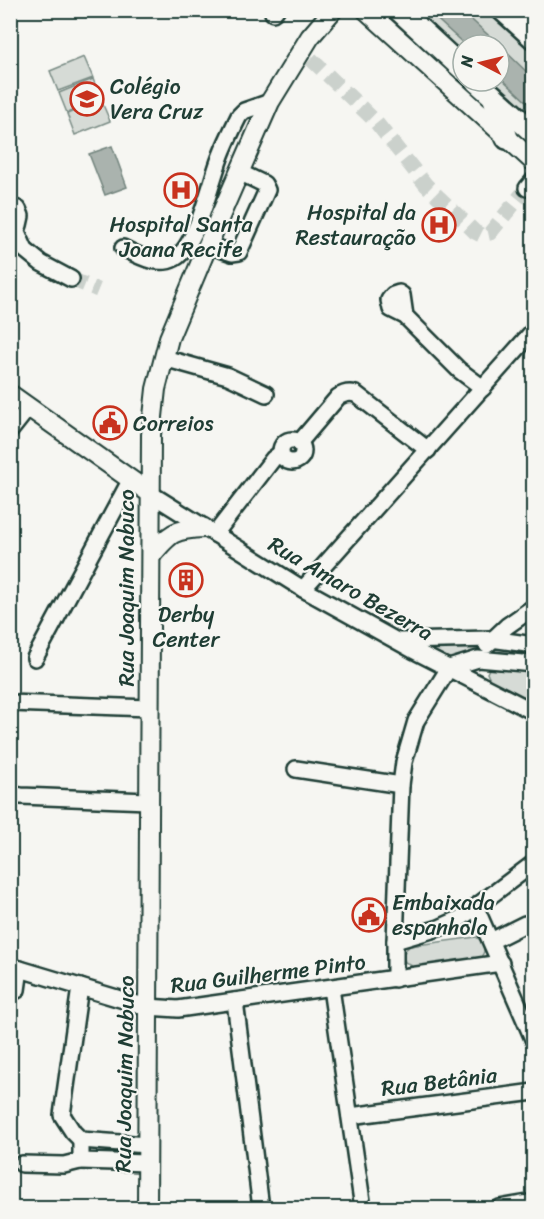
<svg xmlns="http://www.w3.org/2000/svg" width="544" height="1219" font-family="Sriracha,sans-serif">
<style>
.green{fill:#d6dbd6;stroke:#7a8c85;stroke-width:1.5}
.water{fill:#aab3ae;stroke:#72847d;stroke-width:1.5}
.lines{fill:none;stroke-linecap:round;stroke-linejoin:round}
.minor-tunnel{stroke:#cbd1cc;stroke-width:15;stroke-dasharray:15 8;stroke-linecap:butt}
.minor-casing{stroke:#1f3d34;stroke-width:20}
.major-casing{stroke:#1f3d34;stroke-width:22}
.highway-casing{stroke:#1f3d34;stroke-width:26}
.minor{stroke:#f6f6f2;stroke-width:15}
.major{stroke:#f6f6f2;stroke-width:18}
.highway{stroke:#f6f6f2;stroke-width:21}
.labels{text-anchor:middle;stroke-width:4.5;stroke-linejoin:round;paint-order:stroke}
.poi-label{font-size:22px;fill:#1f3d34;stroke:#f6f6f2;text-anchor:start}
.street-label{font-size:22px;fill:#1f3d34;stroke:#f6f6f2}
</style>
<rect width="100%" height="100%" fill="#f6f6f2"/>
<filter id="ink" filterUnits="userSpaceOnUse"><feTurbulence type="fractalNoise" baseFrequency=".0167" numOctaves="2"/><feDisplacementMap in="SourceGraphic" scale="12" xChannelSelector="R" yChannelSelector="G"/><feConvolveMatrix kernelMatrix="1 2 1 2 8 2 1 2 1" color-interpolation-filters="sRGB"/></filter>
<g filter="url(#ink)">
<g class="green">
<polygon points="399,11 503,11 533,38 533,133 477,81 499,81 499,45 463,45 463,69"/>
<polygon points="84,57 93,78 58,91 50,71"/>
<polygon points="93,79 101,99 67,113 59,93"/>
<polygon points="101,100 110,121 75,135 67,114"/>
<polygon points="399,641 533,645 533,663 450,667"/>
<polygon points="490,667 533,669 533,704 490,680 487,673"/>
<path d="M476,937L483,942C485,949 485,954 479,958L415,968L405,962C402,955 404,950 410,946Z"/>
</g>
<g class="water">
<polygon points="428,11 462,11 499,45 465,45"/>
<polygon points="499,45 533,78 533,108 499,76"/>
<polygon points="112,146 127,187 105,195 89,154"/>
</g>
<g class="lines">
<g class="minor-tunnel">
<polyline points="311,59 375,121 426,185 475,232 481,235 490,233 527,188"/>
<polyline points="71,279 98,290"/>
</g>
<defs>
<g id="minor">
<polyline points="273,13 276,10"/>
<polyline points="527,188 534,180"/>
<polyline points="10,206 18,209 21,216 19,225 10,228"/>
<polyline points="15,227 25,250 41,263 71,279"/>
<polyline points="208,245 232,253 239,252 267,190 264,184 239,172"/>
<path d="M123,248C139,256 158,267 175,258C197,246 211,181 220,158C225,144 232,130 239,116L244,111L270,102"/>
<polyline points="405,316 402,295 399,293 393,295 389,300 391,309 405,316 459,370 483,388"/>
<polyline points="164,358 228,376 266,394"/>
<polyline points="10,431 29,407"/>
<circle cx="292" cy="451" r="11"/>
<path d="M299,443L338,397C344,393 349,392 356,394L428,450"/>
<polyline points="151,494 303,589 413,650 534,712"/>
<polyline points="215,534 273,459 281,453"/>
<polyline points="303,589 534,330"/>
<polyline points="399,641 491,639 534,645"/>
<polyline points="487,645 507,626 534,607"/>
<polyline points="35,658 130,481"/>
<polyline points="449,668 478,659 534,664"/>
<polyline points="10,703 149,708"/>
<polyline points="296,769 401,785"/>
<polyline points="10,794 21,796 148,801"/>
<polyline points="476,908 534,1041"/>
<polyline points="395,941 439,928 461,918 534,863"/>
<polyline points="491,941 525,924"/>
<polyline points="10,966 147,1007 178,1009 501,963"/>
<polyline points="395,979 395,941 401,785 404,762 416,721 449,668"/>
<polyline points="80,987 62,1115 73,1132 81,1140 147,1145"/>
<polyline points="331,988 363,1208"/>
<polyline points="17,990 20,969"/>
<polyline points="235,1001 261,1208"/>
<polyline points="350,1116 534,1092"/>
<polyline points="81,1140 81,1161 147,1163"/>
<polyline points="22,1164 64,1165 80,1161"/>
<polyline points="499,1208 534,1202"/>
</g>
<g id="major">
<polyline points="366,10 534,162"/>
<polyline points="530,10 534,14"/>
<polyline points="10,394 151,494"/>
<path d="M151,556C170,533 174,529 204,528"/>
<polyline points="147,1208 151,435 156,389 169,338 218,221 270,102 310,37 333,10"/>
</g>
<g id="highway">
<polyline points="399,10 463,69"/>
<polyline points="503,10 534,38"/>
<polyline points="476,81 534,133"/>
<polyline points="494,99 507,138"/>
</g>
</defs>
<use href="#minor" class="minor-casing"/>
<use href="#major" class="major-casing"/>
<use href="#highway" class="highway-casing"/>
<use href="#minor" class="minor"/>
<use href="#major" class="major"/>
<use href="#highway" class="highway"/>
</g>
</g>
<defs>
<symbol id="school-ring" viewBox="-11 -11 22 22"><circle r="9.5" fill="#f6f6f2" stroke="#c8321e" stroke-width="1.5"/><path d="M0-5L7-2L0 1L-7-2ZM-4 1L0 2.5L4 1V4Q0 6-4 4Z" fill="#c8321e"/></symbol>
<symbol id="hospital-ring" viewBox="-11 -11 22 22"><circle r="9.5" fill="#f6f6f2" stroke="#c8321e" stroke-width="1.5"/><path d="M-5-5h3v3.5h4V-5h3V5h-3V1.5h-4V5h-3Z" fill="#c8321e"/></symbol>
<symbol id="civic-ring" viewBox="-11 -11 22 22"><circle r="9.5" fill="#f6f6f2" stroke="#c8321e" stroke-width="1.5"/><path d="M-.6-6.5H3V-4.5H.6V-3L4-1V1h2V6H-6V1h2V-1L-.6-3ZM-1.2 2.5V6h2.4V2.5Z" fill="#c8321e"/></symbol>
<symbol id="building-ring" viewBox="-11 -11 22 22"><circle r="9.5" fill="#f6f6f2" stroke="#c8321e" stroke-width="1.5"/><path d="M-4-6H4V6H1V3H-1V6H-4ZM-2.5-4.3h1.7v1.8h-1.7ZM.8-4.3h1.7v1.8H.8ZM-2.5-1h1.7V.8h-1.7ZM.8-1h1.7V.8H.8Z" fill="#c8321e"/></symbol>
</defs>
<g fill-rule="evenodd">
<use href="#school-ring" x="68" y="80" width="38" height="38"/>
<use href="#hospital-ring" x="162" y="171" width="38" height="38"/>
<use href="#hospital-ring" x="420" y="206" width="38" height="38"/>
<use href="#civic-ring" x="91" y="404" width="38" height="38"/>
<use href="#building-ring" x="167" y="561" width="38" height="38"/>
<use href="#civic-ring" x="350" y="896" width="38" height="38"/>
</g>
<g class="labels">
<g class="poi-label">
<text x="110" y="94">Colégio<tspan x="110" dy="25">Vera Cruz</tspan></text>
<text x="416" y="220" text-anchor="end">Hospital da<tspan x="416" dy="25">Restauração</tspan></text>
<text x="181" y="232" text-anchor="middle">Hospital Santa<tspan x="181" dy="25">Joana Recife</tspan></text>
<text x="133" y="431">Correios</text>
<text x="186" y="622" text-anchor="middle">Derby<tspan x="186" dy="25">Center</tspan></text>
<text x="392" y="910">Embaixada<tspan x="392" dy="25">espanhola</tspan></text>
</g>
<g class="street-label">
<text transform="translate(126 588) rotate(-90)" y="8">Rua Joaquim Nabuco</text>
<text transform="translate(351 588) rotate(30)" y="8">Rua Amaro Bezerra</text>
<text transform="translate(268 973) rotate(-7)" y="8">Rua Guilherme Pinto</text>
<text transform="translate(124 1074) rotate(-89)" y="8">Rua Joaquim Nabuco</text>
<text transform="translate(439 1081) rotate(-7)" y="8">Rua Betânia</text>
</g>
</g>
<rect width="544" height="1219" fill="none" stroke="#f6f6f2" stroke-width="36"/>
<rect x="18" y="18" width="508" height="1183" fill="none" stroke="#1f3d34" stroke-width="2" filter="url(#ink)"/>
<g transform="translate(481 63) rotate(277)"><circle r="28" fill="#f6f6f2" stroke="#a0aca6" stroke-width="1.5"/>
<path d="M0-4.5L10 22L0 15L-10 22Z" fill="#c8321e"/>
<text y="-9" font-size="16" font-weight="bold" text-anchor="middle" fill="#1f3d34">N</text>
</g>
</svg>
